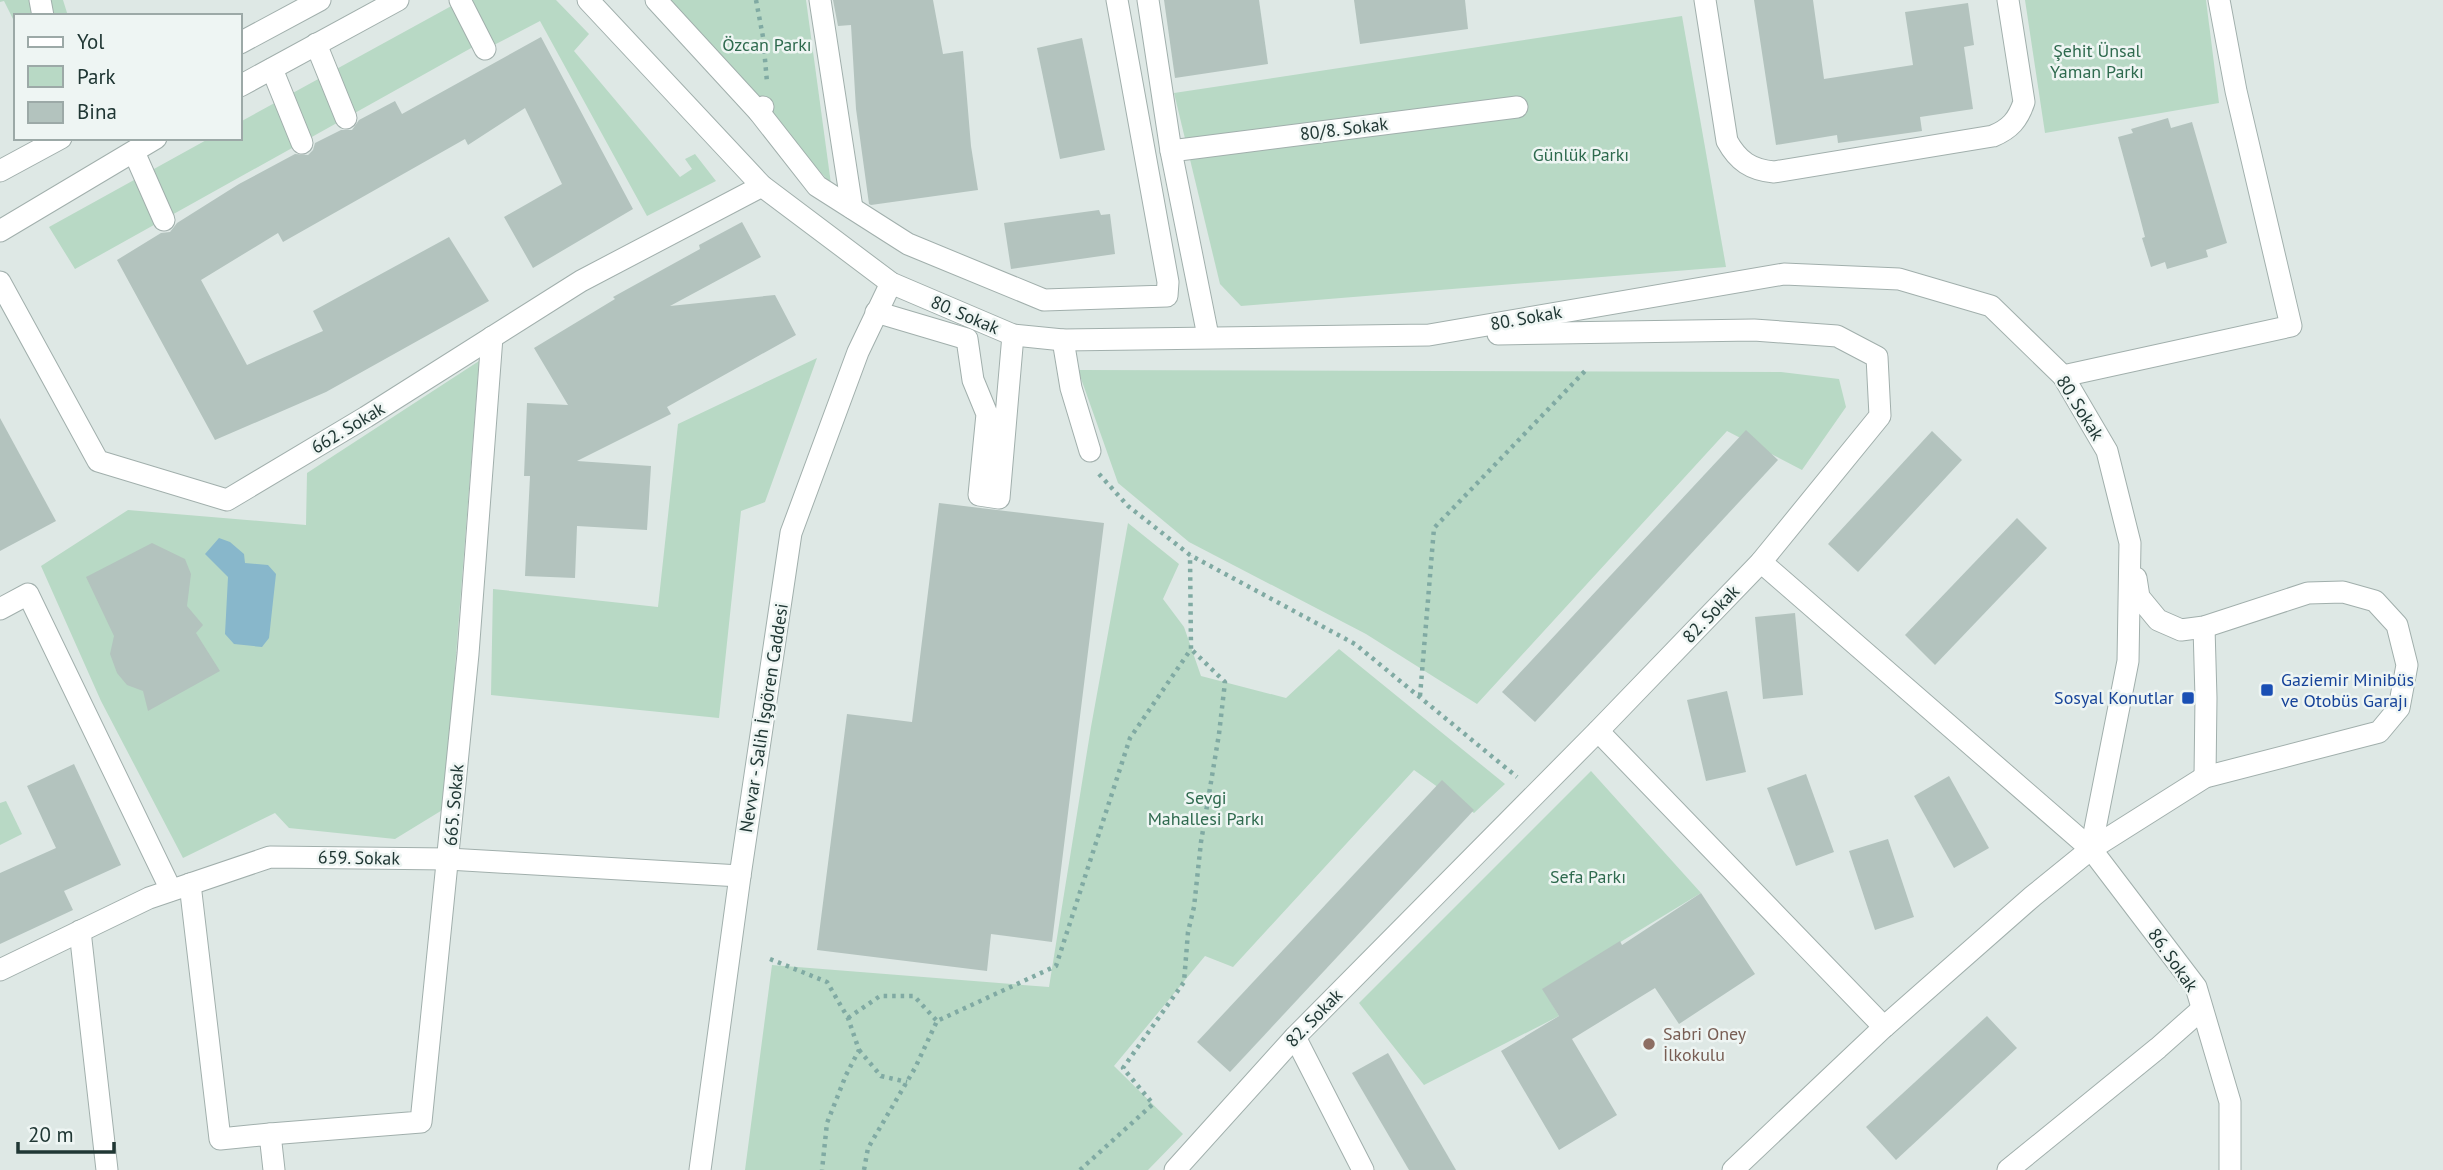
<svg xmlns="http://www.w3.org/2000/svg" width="2443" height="1170" font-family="'PT Sans',sans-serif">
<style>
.green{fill:#b8d9c5}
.water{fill:#88b7cb}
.building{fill:#b3c3be}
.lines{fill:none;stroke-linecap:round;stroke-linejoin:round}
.minor-casing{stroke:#a1afac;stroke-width:23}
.path{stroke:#80aaa3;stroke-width:4.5;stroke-dasharray:3.5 5;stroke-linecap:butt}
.minor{stroke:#fff;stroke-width:21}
.transit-dot{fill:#1a4fb4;stroke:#eef5f3;stroke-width:2.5}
.education-dot{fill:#8d6e63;stroke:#eef5f3;stroke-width:2.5}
.labels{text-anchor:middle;stroke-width:5;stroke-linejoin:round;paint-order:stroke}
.park-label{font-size:18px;fill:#2e6a4e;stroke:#eef5f3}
.street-label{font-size:18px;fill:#203734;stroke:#eef5f3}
.transit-label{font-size:18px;fill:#164399;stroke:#eef5f3;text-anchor:start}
.education-label{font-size:18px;fill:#785e54;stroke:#eef5f3;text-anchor:start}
</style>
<rect width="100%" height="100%" fill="#dee8e5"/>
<g class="green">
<polygon points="0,0 63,0 68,16 16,16 16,25 4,1 0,2"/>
<polygon points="471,0 556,0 589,34 574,51 680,177 692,169 685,159 695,154 716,181 647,216 540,21 494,45"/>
<polygon points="668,0 806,0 831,184"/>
<polygon points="2025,0 2206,0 2219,103 2045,133"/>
<polygon points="455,4 473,47 75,269 49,227 210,138 240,138 240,122"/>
<polygon points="1682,16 1726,267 1241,306 1220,284 1174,93"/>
<polygon points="817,358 765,502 741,511 719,718 491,695 493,589 658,607 678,424"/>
<polygon points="479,361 444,809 395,839 289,828 275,813 183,858 101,701 41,566 128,510 306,525 307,473"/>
<polygon points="1078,370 1781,372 1839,379 1846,407 1802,470 1727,431 1477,704 1366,634 1189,542 1118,483"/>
<polygon points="1128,523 1179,564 1163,599 1184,627 1201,676 1286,698 1339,649 1505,784 1474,813 1414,770 1233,967 1205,956 1114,1066 1183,1134 1148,1170 745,1170 772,965 1049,987 1091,727"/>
<polygon points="1591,771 1701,893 1543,989 1559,1016 1424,1085 1359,1003"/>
<polygon points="6,801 22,834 0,845 0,803"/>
</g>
<polygon class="water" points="219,538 230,542 244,554 245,563 268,565 276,574 269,638 262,647 234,644 225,634 228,577 205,554"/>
<g class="building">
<polygon points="833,0 933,0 943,54 963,51 971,146 978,190 871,205 869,204 856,109 851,25 838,26"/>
<polygon points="1164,0 1259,0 1268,64 1175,78"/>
<polygon points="1354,0 1465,0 1468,29 1360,44"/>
<polygon points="1754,0 1813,0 1824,79 1913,65 1905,12 1968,3 1974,45 1964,47 1973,109 1920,117 1922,131 1838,143 1837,135 1776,145"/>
<polygon points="541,37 633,209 533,268 504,217 562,184 525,108 468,145 465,139 283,242 278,233 201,280 247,365 323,331 313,311 449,237 489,301 326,392 215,440 117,260 161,233 170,232 177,223 239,184 295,154 308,155 313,150 315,143 341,130 352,130 359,120 395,101 402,114"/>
<polygon points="1082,38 1105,150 1060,159 1037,48"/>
<polygon points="2168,118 2171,128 2192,122 2227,243 2206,250 2208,257 2167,269 2165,262 2151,267 2142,238 2145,237 2139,214 2118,137 2133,133 2131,129"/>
<polygon points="1099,210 1101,215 1110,214 1115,254 1011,269 1004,223"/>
<polygon points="742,222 761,257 670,306 775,295 796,335 667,407 671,414 577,461 651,466 647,530 577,526 575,578 525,576 530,476 524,476 527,403 568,405 534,348 615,299 613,297 700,249 699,245"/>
<polygon points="0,418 56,521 0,551"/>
<polygon points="1746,430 1778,460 1535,722 1502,692"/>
<polygon points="1932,431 1962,460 1858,572 1828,544"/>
<polygon points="939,503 1104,523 1052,942 991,934 987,971 817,950 847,714 912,722"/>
<polygon points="2017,518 2047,548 1935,665 1905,635"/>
<polygon points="152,543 185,559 191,574 187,606 203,625 196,633 220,671 148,711 143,691 127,685 117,673 110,654 114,636 86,577"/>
<polygon points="1795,613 1803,695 1763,699 1755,617"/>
<polygon points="1727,691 1746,772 1706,781 1687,700"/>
<polygon points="74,764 121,865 64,891 73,910 0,944 0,873 56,848 27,786"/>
<polygon points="1806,774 1834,852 1796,866 1767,788"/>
<polygon points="1949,776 1989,848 1954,868 1914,796"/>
<polygon points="1442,780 1474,810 1230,1072 1197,1042"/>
<polygon points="1888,839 1914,917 1875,930 1849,851"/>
<polygon points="1701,893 1755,974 1679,1024 1655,988 1572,1039 1617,1115 1559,1150 1501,1051 1559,1016 1542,989 1620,941 1622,945"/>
<polygon points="1987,1016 2017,1048 1896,1160 1866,1127"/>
<polygon points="1388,1053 1456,1170 1409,1170 1352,1073"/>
</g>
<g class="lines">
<defs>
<g id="minor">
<polyline points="40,0 43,16"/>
<polyline points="460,0 485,49"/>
<polyline points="588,0 762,186 891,283 1013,335 1063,340 1429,335 1784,274 1899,279 1991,306 2063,376 2107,451 2130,543 2128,661 2091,849"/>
<polyline points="656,0 759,112 763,107"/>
<polyline points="820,0 852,208"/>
<polyline points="1148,0 1171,151 1208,336"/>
<path d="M1705,0L1727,141C1738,161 1751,170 1774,172L1993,136C2010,129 2018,120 2024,102L2008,0"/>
<polyline points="240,43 320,0"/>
<polyline points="316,44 346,118"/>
<polyline points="272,69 302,143"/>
<polyline points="240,86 398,0"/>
<polyline points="759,112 817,186 908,244 1044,300 1167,296 1168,282 1117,0"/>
<polyline points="1171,151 1517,107"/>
<polyline points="134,152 164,220"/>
<polyline points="0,171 61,138"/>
<polyline points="0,231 156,138"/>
<polyline points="0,282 98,461 227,500 366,417 581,281 762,186"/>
<polyline points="876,312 967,339 973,380 987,414 979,495 999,498 1013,335"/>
<polyline points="1063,340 1071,388 1090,451"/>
<polyline points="2063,376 2291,326 2236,91 2219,0"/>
<polyline points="1761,562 2091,849 2196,987 2230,1102 2230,1170"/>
<polyline points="0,609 28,594 171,890"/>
<polyline points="2204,627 2206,698 2205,777"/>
<polyline points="1598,731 1884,1027"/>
<polyline points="190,884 220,1139 270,1134 274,1170"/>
<polyline points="80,931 107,1170"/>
<polyline points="0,970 149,898 270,857 448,859 740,876"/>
<polyline points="1295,1037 1363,1170"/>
<polyline points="270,1134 421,1122 468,654 492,337"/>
<polyline points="700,1170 740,876 791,533 858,352 891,283"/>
<polyline points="1175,1170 1295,1037 1598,731 1761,562 1880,416 1877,357 1837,336 1754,330 1498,334"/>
<polyline points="1733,1170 1884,1027 2033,896 2091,849 2205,777 2379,732 2399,708 2407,665 2397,625 2375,601 2343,592 2308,593 2204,627 2181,630 2158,620 2139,597 2136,578"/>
<polyline points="2008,1170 2158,1048 2202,1009"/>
</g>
</defs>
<use href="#minor" class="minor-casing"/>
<g class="path">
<polyline points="756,0 763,37 767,82"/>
<polyline points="1099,474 1128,506 1190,555 1355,644 1517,777"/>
<polyline points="1420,696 1434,528 1585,371"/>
<polyline points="770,959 827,982 848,1018 859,1050 846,1075 827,1123 822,1170"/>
<polyline points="848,1018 880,996 914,996 937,1021"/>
<polyline points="859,1050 881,1076 907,1082"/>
<polyline points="864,1170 868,1148 915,1068 937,1021 1056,966 1130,738 1191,649 1190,555"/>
<polyline points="1080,1170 1153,1104 1123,1068 1184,982 1188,932 1194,907 1201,842 1219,734 1225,682 1191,649"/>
</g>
<use href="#minor" class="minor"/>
</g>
<g class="transit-dot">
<rect x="2260" y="683" width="14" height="14" rx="3.5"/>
<rect x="2181" y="691" width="14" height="14" rx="3.5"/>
</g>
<circle class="education-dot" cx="1649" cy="1044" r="7"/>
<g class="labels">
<g class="park-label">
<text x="767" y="51">Özcan Parkı</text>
<text x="2097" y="57">Şehit Ünsal<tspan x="2097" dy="21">Yaman Parkı</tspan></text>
<text x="1581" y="161">Günlük Parkı</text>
<text x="1206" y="804">Sevgi<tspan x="1206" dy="21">Mahallesi Parkı</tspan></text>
<text x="1588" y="883">Sefa Parkı</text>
</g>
<g class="street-label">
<text transform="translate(1344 129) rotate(-7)" y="6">80/8. Sokak</text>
<text transform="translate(965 315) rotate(23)" y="6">80. Sokak</text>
<text transform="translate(1526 318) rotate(-10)" y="6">80. Sokak</text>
<text transform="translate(2080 408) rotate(58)" y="6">80. Sokak</text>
<text transform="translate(348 428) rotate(-31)" y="6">662. Sokak</text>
<text transform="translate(1711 614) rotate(-46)" y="6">82. Sokak</text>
<text transform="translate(764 718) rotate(-81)" y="6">Nevvar - Salih İşgören Caddesi</text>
<text transform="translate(454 805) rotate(-85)" y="6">665. Sokak</text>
<text transform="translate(359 858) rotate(1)" y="6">659. Sokak</text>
<text transform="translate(2173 960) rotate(55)" y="6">86. Sokak</text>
<text transform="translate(1314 1018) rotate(-46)" y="6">82. Sokak</text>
</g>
<g class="transit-label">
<text x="2281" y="686">Gaziemir Minibüs<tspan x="2281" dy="21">ve Otobüs Garajı</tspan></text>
<text x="2174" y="704" text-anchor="end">Sosyal Konutlar</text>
</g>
<g class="education-label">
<text x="1663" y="1040">Sabri Oney<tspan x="1663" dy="21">İlkokulu</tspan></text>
</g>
</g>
<rect x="14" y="14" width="228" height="126" fill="#eef5f3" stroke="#9ca9a7" stroke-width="2"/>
<rect x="28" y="37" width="35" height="10" fill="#ffffff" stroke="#9ca9a7" stroke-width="2"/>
<text x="77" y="49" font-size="21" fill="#203734">Yol</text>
<rect x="28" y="66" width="35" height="21" fill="#b8d9c5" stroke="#9ca9a7" stroke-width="2"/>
<text x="77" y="84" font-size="21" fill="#203734">Park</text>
<rect x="28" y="102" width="35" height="21" fill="#b3c3be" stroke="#9ca9a7" stroke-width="2"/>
<text x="77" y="119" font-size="21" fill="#203734">Bina</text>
<path d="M18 1142v10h96v-10" fill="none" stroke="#203734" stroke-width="3.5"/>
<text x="28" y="1142" font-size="21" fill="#203734" stroke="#eef5f3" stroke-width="5" paint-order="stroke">20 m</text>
</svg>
